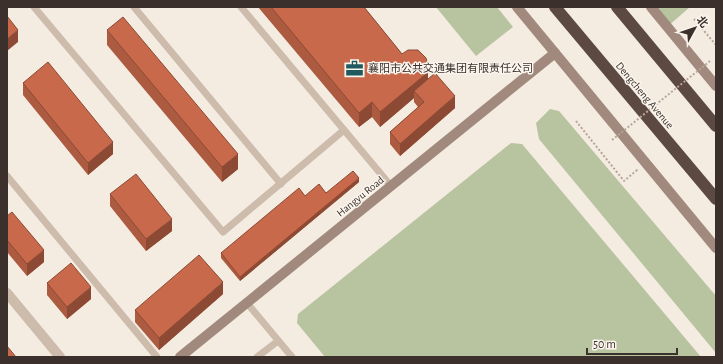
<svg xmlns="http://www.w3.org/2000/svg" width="723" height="364" font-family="'Alegreya Sans','Noto Sans SC',sans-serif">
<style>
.green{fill:#b8c4a0}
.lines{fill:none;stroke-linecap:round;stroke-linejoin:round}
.path{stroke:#b9a596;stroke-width:2;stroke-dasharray:2 2;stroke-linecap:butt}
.lane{stroke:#cdbbac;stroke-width:7}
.street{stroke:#cdbbac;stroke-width:10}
.secondary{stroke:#a18a7d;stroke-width:10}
.highway{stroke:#5c4a42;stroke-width:12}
.path-bridge{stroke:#b9a596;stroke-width:2;stroke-dasharray:2 2;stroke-linecap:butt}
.wall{fill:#ac5a40}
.shaded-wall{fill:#8c4a34}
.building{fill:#c8694b;stroke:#8c4a34}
.labels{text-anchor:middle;stroke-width:3;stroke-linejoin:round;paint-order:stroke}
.poi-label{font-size:11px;fill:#3b302b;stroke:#fbf5ee;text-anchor:start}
.street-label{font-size:11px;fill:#3b302b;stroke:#fbf5ee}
</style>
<rect width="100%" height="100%" fill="#f4ebe1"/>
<g class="green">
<polygon points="436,7 497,7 513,27 476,56"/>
<polygon points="651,7 690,7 667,27"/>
<polygon points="550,109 559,111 716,296 716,353 539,139 536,123"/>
<polygon points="511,143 522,144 701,357 325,357 297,323 298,314"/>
</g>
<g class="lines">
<g class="path">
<polyline points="694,19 716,45"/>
<polyline points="576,121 624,181 637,170 636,169"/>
</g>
<g class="lane">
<polyline points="34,7 223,232 344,130"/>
<polyline points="134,7 281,184"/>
<polyline points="241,7 391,186"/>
<polyline points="7,176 157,357"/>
<polyline points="247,303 292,357"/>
<polyline points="257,357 278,341"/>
</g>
<polyline class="street" points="7,293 60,357"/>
<g class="secondary">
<polyline points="517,7 716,248"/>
<polyline points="651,7 716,86"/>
<polyline points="180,357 555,53"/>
</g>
<g class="highway">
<polyline points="555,7 716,199"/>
<polyline points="617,7 716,126"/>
</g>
<polyline class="path-bridge" points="612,140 710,61"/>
</g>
<g class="wall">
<polygon points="258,7 364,7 402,54 428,78 455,108 400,156 390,144 390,132 418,107 414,102 414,98 380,127 372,117 359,127"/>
<polygon points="107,30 238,169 222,182 107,45"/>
<polygon points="23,83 113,154 88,175 23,95"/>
<polygon points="359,182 240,281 221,258 221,253 326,193"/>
<polygon points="110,194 172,231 146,251 110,206"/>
<polygon points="7,216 44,262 27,276 7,252"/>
<polygon points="47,283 91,299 67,319 47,295"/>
<polygon points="223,294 159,350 135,322 135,310"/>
</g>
<g class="shaded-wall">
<polygon points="18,30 18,42 7,51 7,39"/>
<polygon points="428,65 428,80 414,91 414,98 380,127 380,112"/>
<polygon points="455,96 455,108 400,156 400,144"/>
<polygon points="372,102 372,117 359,127 359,113"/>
<polygon points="113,142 113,154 88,175 88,163"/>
<polygon points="238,154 238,169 222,182 222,167"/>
<polygon points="359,178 359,182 240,281 240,277"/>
<polygon points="172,219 172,231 146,251 146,239"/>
<polygon points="44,250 44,262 27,276 27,264"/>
<polygon points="223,282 223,294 159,350 159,338"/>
<polygon points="91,287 91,299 67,319 67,307"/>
</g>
<g class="building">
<polygon points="271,7 364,7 402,54 408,50 418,50 426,58 428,65 426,74 380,112 372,102 359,113"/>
<polygon points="7,16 18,30 7,39"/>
<polygon points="123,17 238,154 222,167 107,30"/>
<polygon points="48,62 113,142 88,163 23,83"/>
<polygon points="435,73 455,96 400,144 390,132 424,102 414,91"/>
<polygon points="353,171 359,178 240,277 221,253 299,188 305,196 319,184 326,193"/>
<polygon points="136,174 172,219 146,239 110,194"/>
<polygon points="12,212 44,250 27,264 7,240 7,216"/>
<polygon points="199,255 223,282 159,338 135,310"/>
<polygon points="71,263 91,287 67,307 47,283"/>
<polygon points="7,346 16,357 7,357"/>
</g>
<defs>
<symbol id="office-bare" viewBox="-9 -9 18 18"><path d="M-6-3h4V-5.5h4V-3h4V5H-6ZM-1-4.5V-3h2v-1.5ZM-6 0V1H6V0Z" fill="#1f5a5e" stroke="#fbf5ee" stroke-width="2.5" paint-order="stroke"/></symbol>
</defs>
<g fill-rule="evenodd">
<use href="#office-bare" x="342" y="56" width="25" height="25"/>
</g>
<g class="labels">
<g class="poi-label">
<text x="368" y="72">襄阳市公共交通集团有限责任公司</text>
</g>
<g class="street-label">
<text transform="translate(645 95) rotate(50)" y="4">Dengcheng Avenue</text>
<text transform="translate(360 196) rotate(-39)" y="4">Hangyu Road</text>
</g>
</g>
<rect width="723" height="364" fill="none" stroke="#3b302b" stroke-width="16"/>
<g transform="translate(695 28) rotate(50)" stroke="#fbf5ee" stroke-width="3" paint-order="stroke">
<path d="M0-3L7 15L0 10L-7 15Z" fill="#3b302b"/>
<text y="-6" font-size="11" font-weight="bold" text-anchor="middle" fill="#3b302b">北</text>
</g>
<path d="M587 348v6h90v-6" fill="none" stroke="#3b302b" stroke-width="2"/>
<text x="593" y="348" font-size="12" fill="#3b302b" stroke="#fbf5ee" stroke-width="3" paint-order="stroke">50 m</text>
</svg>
